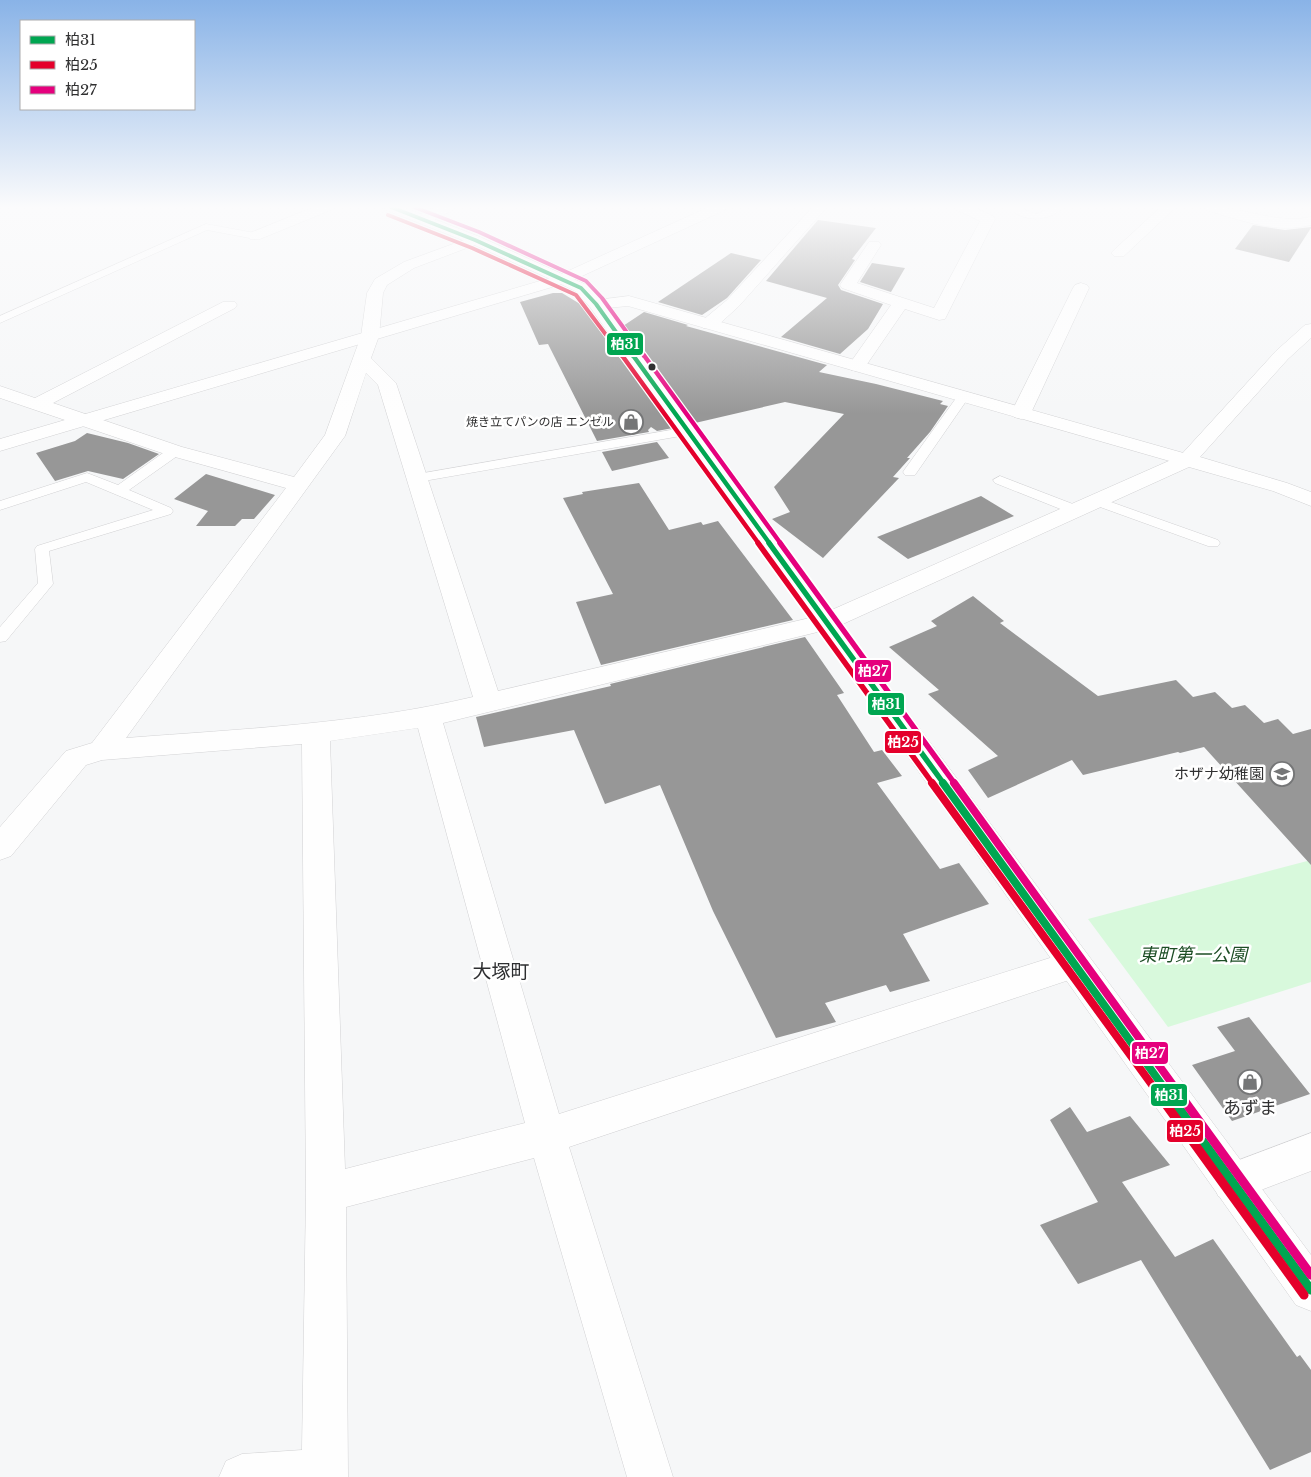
<svg xmlns="http://www.w3.org/2000/svg" width="1311" height="1477" font-family="'Libre Baskerville','Noto Sans JP',serif">
<style>
.green{fill:#d8f9dc}
.building{fill:#979797}
.lines{fill:none;stroke-linecap:round;stroke-linejoin:round}
.service-casing{stroke:#d1d1d3;stroke-width:1}
.minor-casing{stroke:#d1d1d3;stroke-width:1}
.tertiary-casing{stroke:#d1d1d3;stroke-width:1}
.primary-casing{stroke:#d1d1d3;stroke-width:1}
.service{fill:#fefefe;fill-rule:evenodd}
.minor{fill:#fefefe;fill-rule:evenodd}
.tertiary{fill:#fefefe;fill-rule:evenodd}
.primary{fill:#fefefe;fill-rule:evenodd}
.bus-1-far4-casing{stroke:#fff;stroke-width:5.5}
.bus-1-far3-casing{stroke:#fff;stroke-width:7}
.bus-1-far2-casing{stroke:#fff;stroke-width:9}
.bus-1-far1-casing{stroke:#fff;stroke-width:11}
.bus-1-casing{stroke:#fff;stroke-width:13}
.bus-2-far4-casing{stroke:#fff;stroke-width:5.5}
.bus-2-far3-casing{stroke:#fff;stroke-width:7}
.bus-2-far2-casing{stroke:#fff;stroke-width:9}
.bus-2-far1-casing{stroke:#fff;stroke-width:11}
.bus-2-casing{stroke:#fff;stroke-width:13}
.bus-3-far4-casing{stroke:#fff;stroke-width:5.5}
.bus-3-far3-casing{stroke:#fff;stroke-width:7}
.bus-3-far2-casing{stroke:#fff;stroke-width:9}
.bus-3-far1-casing{stroke:#fff;stroke-width:11}
.bus-3-casing{stroke:#fff;stroke-width:13}
.bus-1-far4{stroke:#00a651;stroke-width:4}
.bus-1-far3{stroke:#00a651;stroke-width:4.5}
.bus-1-far2{stroke:#00a651;stroke-width:5.5}
.bus-1-far1{stroke:#00a651;stroke-width:8}
.bus-1{stroke:#00a651;stroke-width:9}
.bus-2-far4{stroke:#e4002b;stroke-width:4}
.bus-2-far3{stroke:#e4002b;stroke-width:4.5}
.bus-2-far2{stroke:#e4002b;stroke-width:5.5}
.bus-2-far1{stroke:#e4002b;stroke-width:8}
.bus-2{stroke:#e4002b;stroke-width:9}
.bus-3-far4{stroke:#e5007d;stroke-width:4}
.bus-3-far3{stroke:#e5007d;stroke-width:4.5}
.bus-3-far2{stroke:#e5007d;stroke-width:5.5}
.bus-3-far1{stroke:#e5007d;stroke-width:8}
.bus-3{stroke:#e5007d;stroke-width:9}
.bus-dot{fill:#303031;stroke:#fff;stroke-width:2}
.labels{text-anchor:middle;stroke-width:5;stroke-linejoin:round;paint-order:stroke}
.far-poi-label{font-size:12px;fill:#303031;stroke:#fff;text-anchor:end}
.poi-label{font-size:15px;fill:#303031;stroke:#fff;text-anchor:end}
.near-park-label{font-size:18px;font-style:italic;fill:#1d4e25;stroke:#fff}
.near-poi-label{font-size:18px;fill:#303031;stroke:#fff}
.near-neighbourhood-label{font-size:19px;fill:#2e2f31;stroke:#fff}
.line-badge{stroke:#fff;stroke-width:2}
.badge-label{font-size:14px;text-anchor:middle;font-weight:bold;fill:#fff}
</style>
<rect width="100%" height="100%" fill="#f6f7f8"/>
<polygon class="green" points="1311,860 1311,982 1168,1027 1088,919"/>
<g class="building">
<polygon points="818,220 876,228 852,259 855,260 838,285 841,290 883,304 868,329 840,354 781,337 827,298 766,281"/>
<polygon points="1253,225 1285,230 1311,227 1311,228 1289,262 1235,249"/>
<polygon points="731,253 761,260 727,298 702,315 658,302"/>
<polygon points="872,263 905,268 891,292 860,282"/>
<polygon points="553,293 562,293 590,310 673,428 657,431 651,427 648,430 649,432 597,441 548,344 539,345 520,302"/>
<polygon points="644,312 688,325 686,326 827,365 819,372 876,384 943,401 940,404 948,406 930,432 907,458 910,458 893,477 899,478 823,558 772,519 790,512 774,487 844,414 785,402 695,423 623,326"/>
<polygon points="87,433 128,443 159,454 123,479 88,471 55,481 36,453 75,441"/>
<polygon points="657,442 669,458 612,471 602,452"/>
<polygon points="206,474 275,495 254,519 242,519 235,526 196,526 208,511 174,499"/>
<polygon points="639,483 669,530 701,522 703,525 718,521 793,620 601,665 576,602 613,594 563,498 583,494 582,492"/>
<polygon points="981,496 1014,516 908,559 877,537"/>
<polygon points="973,596 1004,621 1000,623 1098,696 1176,680 1193,697 1215,692 1232,708 1245,705 1264,723 1278,719 1293,734 1311,729 1311,865 1204,747 1180,753 1178,752 1083,775 1072,760 988,798 968,770 998,756 928,694 939,690 889,647 937,626 931,621"/>
<polygon points="805,637 844,693 837,695 874,752 882,750 902,776 877,783 940,869 959,863 989,904 903,934 930,981 890,992 886,985 825,1003 836,1022 776,1038 713,911 660,785 605,804 574,730 484,747 476,717 611,686 610,684"/>
<polygon points="1249,1017 1310,1094 1232,1121 1192,1065 1235,1051 1217,1027"/>
<polygon points="1070,1107 1087,1132 1130,1116 1170,1165 1122,1182 1175,1257 1213,1239 1297,1357 1300,1355 1311,1370 1311,1452 1270,1470 1141,1260 1078,1284 1040,1225 1098,1202 1050,1120"/>
</g>
<g class="lines">
<defs>
<g id="service">
<path d="M1008,207H1018L1036,214L1054,207H1064C1049,222 1022,223 1008,207Z"/>
<polygon points="206,224 255,233 260,236 255,239 207,230 0,323 0,316"/>
<polygon points="963,393 969,397 915,475 905,475 903,472 905,469 959,394"/>
<polygon points="688,427 692,428 694,431 692,434 418,482 411,478 418,474"/>
<polygon points="175,447 180,448 181,451 180,454 129,490 171,508 173,511 171,514 49,551 53,584 6,641 0,642 0,627 38,583 35,549 37,546 153,510 86,482 0,510 0,501 87,473 118,485 170,448"/>
<polygon points="1000,476 1078,506 1080,509 1078,512 1068,512 995,483 993,480"/>
<polygon points="1094,496 1218,540 1220,543 1218,546 1208,546 1089,503 1087,500"/>
</g>
<g id="minor">
<polygon points="314,207 333,207 331,210 260,239 250,239 248,236 250,233"/>
<path d="M437,207H455L453,210C442,215 429,225 417,222L415,219L417,216Z"/>
<polygon points="813,207 827,207 739,306 715,328 703,328 701,324 703,320 727,300"/>
<polygon points="955,207 973,207 993,216 995,219 945,319 939,320 905,309 863,370 857,371 851,370 848,366 891,305 842,288 840,285 869,242 879,242 881,245 857,283 934,308 980,221 957,210"/>
<polygon points="1161,207 1176,207 1124,256 1114,256 1111,253 1114,250"/>
<path d="M1204,207C1241,205 1273,225 1311,217V225C1276,234 1240,220 1206,210Z"/>
<path d="M475,236L480,237L482,240L480,243L414,268L387,285L383,293L379,336L371,358L396,383L498,691L818,616L1180,456L1276,351L1305,325L1311,324V338L1288,359L1200,457L1287,483L1311,492V506L1273,491L1189,467L834,628L443,723L559,1114L1075,950L1087,954L1092,964L1087,974L1075,978L569,1147L673,1477H627L534,1158L346,1207L348,1477H219L226,1461L242,1454L302,1450L306,1193L302,744L102,760L86,765L11,856L0,860V827L66,751L92,743L286,488L168,455L0,398V386L35,398L223,302H235L237,305L235,308L53,403L182,447L294,477L325,435L361,336L367,293L375,279L404,262ZM366,373L378,385L473,697C359,724 242,729 126,738L345,436ZM418,728L525,1123L345,1169L330,741Z"/>
<polygon points="1081,283 1087,285 1089,288 1031,413 1028,417 1021,419 1014,417 1011,413 1073,288 1075,285"/>
<polygon points="1311,1133 1311,1171 1232,1201 1218,1196 1213,1182 1218,1168"/>
</g>
<g id="tertiary">
<polygon points="709,207 727,207 725,210 569,282 0,451 0,439 557,276"/>
<polygon points="629,296 1194,456 1197,460 1194,464 1187,466 1180,464 628,306 596,309 590,307 588,304 590,301"/>
</g>
<polygon id="primary" points="384,207 403,207 480,237 587,285 602,301 1311,1255 1311,1311 1296,1305 590,307 575,291 557,282 470,243 386,210"/>
</defs>
<use href="#service" class="service-casing"/>
<use href="#minor" class="minor-casing"/>
<use href="#tertiary" class="tertiary-casing"/>
<use href="#primary" class="primary-casing"/>
<use href="#service" class="service"/>
<use href="#minor" class="minor"/>
<use href="#tertiary" class="tertiary"/>
<use href="#primary" class="primary"/>
<defs>
<polyline id="bus-1-far4" points="391,207 475,240 581,288 596,304 633,356"/>
<polyline id="bus-1-far3" points="632,354 770,544"/>
<polyline id="bus-1-far2" points="769,543 944,784"/>
<polyline id="bus-1-far1" points="943,783 1165,1089"/>
<polyline id="bus-1" points="1164,1088 1311,1290"/>
<polyline id="bus-2-far4" points="388,215 472,248 576,295 622,356"/>
<polyline id="bus-2-far3" points="621,354 759,544"/>
<polyline id="bus-2-far2" points="758,543 933,784"/>
<polyline id="bus-2-far1" points="932,783 1155,1089"/>
<polyline id="bus-2" points="1154,1088 1304,1295"/>
<polyline id="bus-3-far4" points="414,207 479,232 586,281 602,298 644,356"/>
<polyline id="bus-3-far3" points="643,354 781,544"/>
<polyline id="bus-3-far2" points="780,543 955,784"/>
<polyline id="bus-3-far1" points="954,783 1176,1089"/>
<polyline id="bus-3" points="1175,1088 1311,1275"/>
</defs>
<use href="#bus-1-far4" class="bus-1-far4-casing"/>
<use href="#bus-1-far3" class="bus-1-far3-casing"/>
<use href="#bus-1-far2" class="bus-1-far2-casing"/>
<use href="#bus-1-far1" class="bus-1-far1-casing"/>
<use href="#bus-1" class="bus-1-casing"/>
<use href="#bus-2-far4" class="bus-2-far4-casing"/>
<use href="#bus-2-far3" class="bus-2-far3-casing"/>
<use href="#bus-2-far2" class="bus-2-far2-casing"/>
<use href="#bus-2-far1" class="bus-2-far1-casing"/>
<use href="#bus-2" class="bus-2-casing"/>
<use href="#bus-3-far4" class="bus-3-far4-casing"/>
<use href="#bus-3-far3" class="bus-3-far3-casing"/>
<use href="#bus-3-far2" class="bus-3-far2-casing"/>
<use href="#bus-3-far1" class="bus-3-far1-casing"/>
<use href="#bus-3" class="bus-3-casing"/>
<use href="#bus-1-far4" class="bus-1-far4"/>
<use href="#bus-1-far3" class="bus-1-far3"/>
<use href="#bus-1-far2" class="bus-1-far2"/>
<use href="#bus-1-far1" class="bus-1-far1"/>
<use href="#bus-1" class="bus-1"/>
<use href="#bus-2-far4" class="bus-2-far4"/>
<use href="#bus-2-far3" class="bus-2-far3"/>
<use href="#bus-2-far2" class="bus-2-far2"/>
<use href="#bus-2-far1" class="bus-2-far1"/>
<use href="#bus-2" class="bus-2"/>
<use href="#bus-3-far4" class="bus-3-far4"/>
<use href="#bus-3-far3" class="bus-3-far3"/>
<use href="#bus-3-far2" class="bus-3-far2"/>
<use href="#bus-3-far1" class="bus-3-far1"/>
<use href="#bus-3" class="bus-3"/>
</g>
<linearGradient id="sky" x2="0" y2="1"><stop stop-color="#89b3e7"/><stop offset="0.5" stop-color="#fbfbfc"/><stop offset="1" stop-color="#fbfbfc" stop-opacity="0"/></linearGradient>
<rect width="1311" height="414" fill="url(#sky)"/>
<defs>
<symbol id="shop-ring" viewBox="-11 -11 22 22"><circle r="9.5" fill="#fff" stroke="#757677" stroke-width="1.5"/><path d="M-5-2.5h2.3a2.7 3.5 0 0 1 5.4 0H5L5.5 6h-11ZM-1.5-2.5h3a1.5 2.3 0 0 0-3 0Z" fill="#757677"/></symbol>
<symbol id="school-ring" viewBox="-11 -11 22 22"><circle r="9.5" fill="#fff" stroke="#757677" stroke-width="1.5"/><path d="M0-5L7-2L0 1L-7-2ZM-4 1L0 2.5L4 1V4Q0 6-4 4Z" fill="#757677"/></symbol>
</defs>
<g fill-rule="evenodd">
<use href="#shop-ring" x="617" y="408" width="28" height="28"/>
<use href="#school-ring" x="1268" y="760" width="28" height="28"/>
<use href="#shop-ring" x="1236" y="1068" width="28" height="28"/>
</g>
<circle class="bus-dot" cx="652" cy="367" r="4.5"/>
<g class="labels">
<g class="far-poi-label">
<text x="614" y="426">焼き立てパンの店 エンゼル</text>
</g>
<g class="poi-label">
<text x="1264" y="779">ホザナ幼稚園</text>
</g>
<g class="near-park-label">
<text x="1193" y="961">東町第一公園</text>
</g>
<g class="near-poi-label">
<text x="1250" y="1114">あずま</text>
</g>
<g class="near-neighbourhood-label">
<text x="501" y="978">大塚町</text>
</g>
</g>
<g class="line-badge">
<rect x="606" y="332" width="38" height="24" rx="5" fill="#00a651"/>
<rect x="854" y="659" width="38" height="24" rx="5" fill="#e5007d"/>
<rect x="867" y="692" width="38" height="24" rx="5" fill="#00a651"/>
<rect x="884" y="730" width="38" height="24" rx="5" fill="#e4002b"/>
<rect x="1131" y="1041" width="38" height="24" rx="5" fill="#e5007d"/>
<rect x="1150" y="1083" width="38" height="24" rx="5" fill="#00a651"/>
<rect x="1166" y="1119" width="38" height="24" rx="5" fill="#e4002b"/>
</g>
<g class="badge-label">
<text x="625" y="349">柏31</text>
<text x="873" y="676">柏27</text>
<text x="886" y="709">柏31</text>
<text x="903" y="747">柏25</text>
<text x="1150" y="1058">柏27</text>
<text x="1169" y="1100">柏31</text>
<text x="1185" y="1136">柏25</text>
</g>
<rect x="20" y="20" width="175" height="90" fill="#ffffff" stroke="#acacad"/>
<rect x="30" y="36" width="25" height="8" fill="#00a651" stroke="#acacad"/>
<text x="65" y="45" font-size="15" fill="#303031">柏31</text>
<rect x="30" y="61" width="25" height="8" fill="#e4002b" stroke="#acacad"/>
<text x="65" y="70" font-size="15" fill="#303031">柏25</text>
<rect x="30" y="86" width="25" height="8" fill="#e5007d" stroke="#acacad"/>
<text x="65" y="95" font-size="15" fill="#303031">柏27</text>
</svg>
